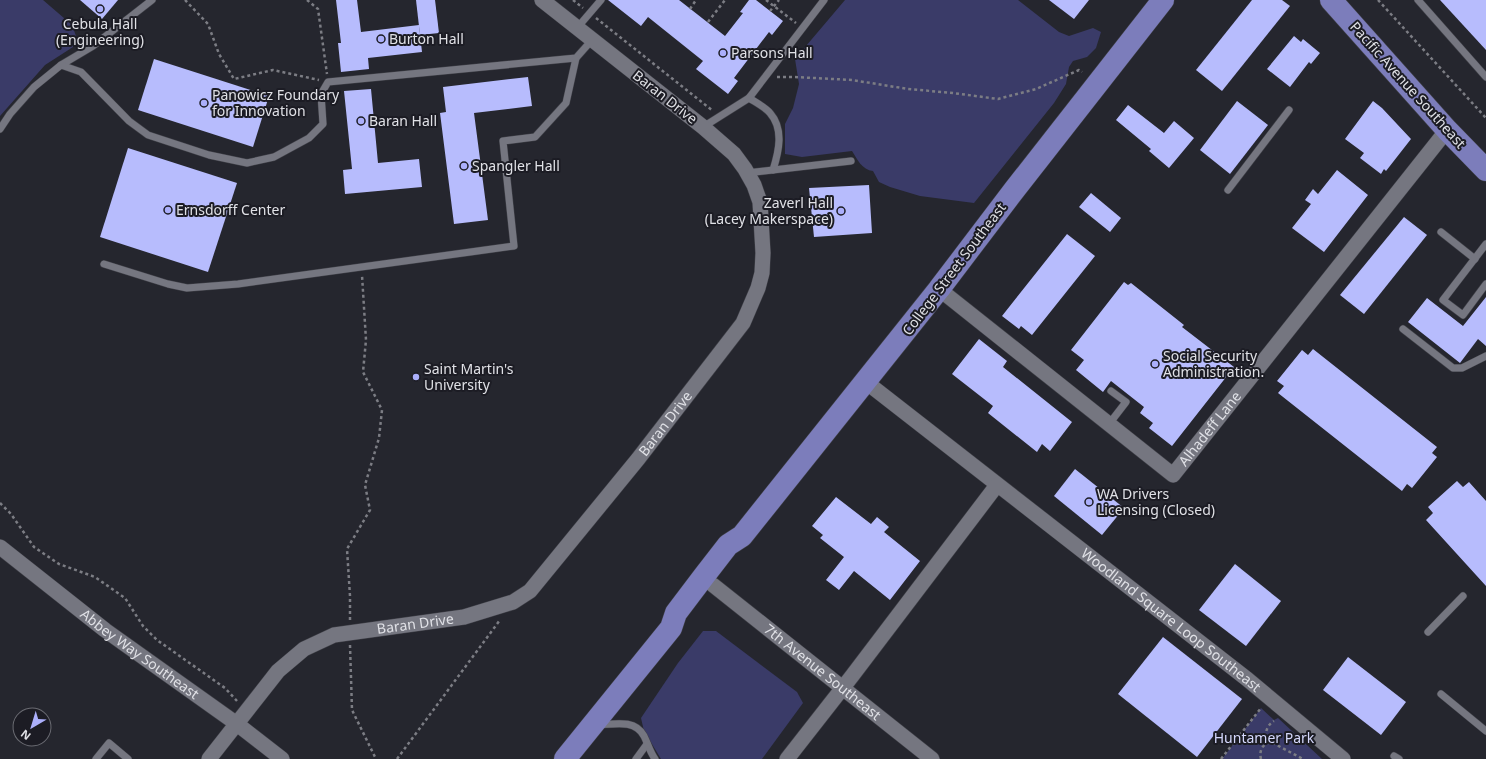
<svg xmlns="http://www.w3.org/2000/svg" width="1486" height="759" font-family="'Noto Sans',sans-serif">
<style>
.green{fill:#3a3b68}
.building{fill:#b7bcfd}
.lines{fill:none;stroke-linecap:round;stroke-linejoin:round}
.service-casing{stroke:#404148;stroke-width:8}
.minor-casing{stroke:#404148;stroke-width:16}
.primary-casing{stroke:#404148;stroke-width:23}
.path{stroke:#7c7d84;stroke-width:2.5;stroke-dasharray:3 3;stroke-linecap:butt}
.service{stroke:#757680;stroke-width:7}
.minor{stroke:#757680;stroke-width:15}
.primary{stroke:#7c7dbb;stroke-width:22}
.poi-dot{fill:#abaffb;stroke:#1c1c24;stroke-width:1.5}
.labels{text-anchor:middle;stroke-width:4;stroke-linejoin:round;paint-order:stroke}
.poi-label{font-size:14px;fill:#e0e1e6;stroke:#1c1c24;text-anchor:start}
.street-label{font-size:14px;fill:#e0e1e6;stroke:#1c1c24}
.park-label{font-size:14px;fill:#d5d8fc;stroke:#1c1c24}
</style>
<rect width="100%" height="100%" fill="#25262e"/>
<g class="green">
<polygon points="0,0 43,0 72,25 76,36 73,47 45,65 0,116"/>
<path d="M845,0H1018L1059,32L1069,36L1093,28L1101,32L1096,48L1087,57L1073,61L1069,67L1066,84L1054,103L974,203L920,196L890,187L879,182L873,171C862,170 857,159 852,151L802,157L785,154V124L793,108L799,84L795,59Z"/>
<polygon points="703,631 716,631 797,692 803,703 762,759 661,759 644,731 641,718 678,663"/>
<polygon points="1261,708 1274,720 1278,718 1322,759 1222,759"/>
</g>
<g class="building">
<polygon points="80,0 118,0 102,19"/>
<polygon points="336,0 357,0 361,32 419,25 422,52 368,58 369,69 341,72 338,43 341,43"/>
<polygon points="416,0 435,0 439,33 420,35"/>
<polygon points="608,0 679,0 725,36 743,13 740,12 749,0 756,0 783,21 772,35 769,32 734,78 738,81 728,94 696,69 703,61 648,17 641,26"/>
<polygon points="1049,0 1089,0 1074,19"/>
<polygon points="1252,0 1282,0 1290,6 1222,91 1196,70"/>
<polygon points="1440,0 1486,0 1486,50"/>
<polygon points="1294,36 1301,42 1303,39 1320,53 1311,64 1309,62 1290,87 1267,69"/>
<polygon points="154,59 269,96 253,147 138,110"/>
<polygon points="528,77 532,106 474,113 488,220 454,224 440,113 446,112 443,87"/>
<polygon points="371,89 378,163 419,159 422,187 345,194 343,170 352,169 344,91"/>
<polygon points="1237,101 1268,125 1230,174 1200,150"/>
<polygon points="1373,101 1382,108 1411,139 1386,171 1384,169 1381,174 1360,158 1364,153 1345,139"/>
<polygon points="1128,105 1164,133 1174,121 1194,138 1169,168 1149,151 1151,149 1116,120"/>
<polygon points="128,148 237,183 208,272 100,237"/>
<polygon points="1337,170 1368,195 1324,252 1292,228 1311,204 1305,200 1313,189 1318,194"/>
<polygon points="869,185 872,233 814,237 809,188"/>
<polygon points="1091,193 1121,218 1110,232 1079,207"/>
<polygon points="1404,217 1427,235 1364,314 1340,295"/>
<polygon points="1067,234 1095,256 1032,335 1021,326 1019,329 1002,316"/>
<polygon points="1124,282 1128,285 1131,283 1184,325 1182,327 1234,367 1172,446 1149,428 1153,423 1140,413 1144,407 1111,381 1103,392 1076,370 1084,360 1071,350"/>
<polygon points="1486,297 1486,346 1478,339 1460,363 1408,322 1427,298 1463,326"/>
<polygon points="979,339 1007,361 1003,367 1072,422 1050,451 1042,444 1037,452 988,413 993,406 952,374"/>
<polygon points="1313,349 1437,447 1432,453 1437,457 1412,488 1407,484 1402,491 1278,393 1284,386 1277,381 1302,350 1308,355"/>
<polygon points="1075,469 1124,508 1102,535 1054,496"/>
<polygon points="1457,481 1463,487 1469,482 1486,501 1486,586 1426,520 1433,513 1428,507"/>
<polygon points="836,497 871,524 877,517 889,527 884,532 920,561 890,600 854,571 839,590 826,580 844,557 820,538 823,535 812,526"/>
<polygon points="1235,564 1281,601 1246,646 1199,610"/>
<polygon points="1163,637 1242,699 1197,757 1118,694"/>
<polygon points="1348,657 1406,702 1381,735 1323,690"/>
</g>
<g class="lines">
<defs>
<g id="service">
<polyline points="1418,0 1486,77"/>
<polyline points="577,28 601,0"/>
<polyline points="61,65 93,46 152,0"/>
<path d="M749,98C755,102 765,107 770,113C784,129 779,151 773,170"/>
<polyline points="703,127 749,98 824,0"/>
<polyline points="0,129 10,114 34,87 61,65 81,72 129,121 148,135 209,155 247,163 274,157 309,138 323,124 321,94 328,82 576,58 592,40"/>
<polyline points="747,173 851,161"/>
<polyline points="1228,190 1289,110"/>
<polyline points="1441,232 1475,259"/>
<polyline points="1486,244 1443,300 1463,315 1486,284"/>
<polyline points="104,264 168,284 187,288 238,284 514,246 503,141 535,137 566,103 576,58"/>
<polyline points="1403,329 1453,368 1462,368 1486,356"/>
<polyline points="1109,424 1126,402 1111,391"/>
<polyline points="1428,632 1463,596"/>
<polyline points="1441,694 1486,731"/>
<path d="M598,725C615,724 635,719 644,736C648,744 650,752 655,759"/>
<polyline points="1394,756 1399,759"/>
<polyline points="96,759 109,743 128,759"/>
<polyline points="636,759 647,744"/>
</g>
<g id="minor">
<path id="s1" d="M939,289L1173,475L1447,130"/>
<path id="s2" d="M866,382L1247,679L1343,759"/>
<path id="s3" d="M0,547L105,630L237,724L282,759"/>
<path id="s4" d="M713,585L932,759"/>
<path id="s5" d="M209,759L278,671L304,649L334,635L464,617L513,602L530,591L638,459L743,323L758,288L762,273L763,253L760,202L754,185L745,169L734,154L703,127L542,0"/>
<polyline points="787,759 852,676 997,485"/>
</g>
<g id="primary">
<polyline points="1331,0 1447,130 1486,170"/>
<polyline points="565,759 671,628 676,613 704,576 728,545 742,536 939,289 1015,189 1163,0"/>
</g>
</defs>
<use href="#service" class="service-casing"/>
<use href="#minor" class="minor-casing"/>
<use href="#primary" class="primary-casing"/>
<g class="path">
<polyline points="185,0 208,24 219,54 234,79 273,70 319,80"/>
<polyline points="307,0 318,9 327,74"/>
<polyline points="573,0 583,8"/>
<polyline points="766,0 796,23"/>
<polyline points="1378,0 1486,118"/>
<polyline points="690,9 696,0"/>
<polyline points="770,11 779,0"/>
<polyline points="596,18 713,111"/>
<polyline points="708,22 725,0"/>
<polyline points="777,77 795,77 852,80 908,89 953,93 998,99 1036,89 1079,70 1082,72"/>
<polyline points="0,503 11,514 34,547 59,564 95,577 125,598 143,626 157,640 225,688 237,701"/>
<polyline points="350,620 350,596 347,549 370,510 365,485 379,438 382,410 363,372 366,340 362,275"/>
<polyline points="350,645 352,710 376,759"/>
<path d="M1266,743C1265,733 1266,726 1274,721"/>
<polyline points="397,759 500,620"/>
<polyline points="1221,759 1261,708"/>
<path d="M1261,759C1259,751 1262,744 1271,742L1303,759"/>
</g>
<use href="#service" class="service"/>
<use href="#minor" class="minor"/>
<use href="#primary" class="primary"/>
</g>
<g class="poi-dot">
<circle cx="100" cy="9" r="4"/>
<circle cx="381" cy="39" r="4"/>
<circle cx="723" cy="53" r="4"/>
<circle cx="204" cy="103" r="4"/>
<circle cx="361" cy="121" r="4"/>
<circle cx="464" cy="166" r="4"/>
<circle cx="168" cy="210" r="4"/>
<circle cx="841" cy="211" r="4"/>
<circle cx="1155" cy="364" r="4"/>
<circle cx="416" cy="377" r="4"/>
<circle cx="1089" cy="502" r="4"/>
</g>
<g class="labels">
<g class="poi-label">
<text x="100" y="29" text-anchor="middle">Cebula Hall<tspan x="100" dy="16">(Engineering)</tspan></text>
<text x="389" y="44">Burton Hall</text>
<text x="731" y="58">Parsons Hall</text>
<text x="212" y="100">Panowicz Foundary<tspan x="212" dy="16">for Innovation</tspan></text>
<text x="369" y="126">Baran Hall</text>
<text x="472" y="171">Spangler Hall</text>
<text x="833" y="208" text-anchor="end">Zaverl Hall<tspan x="833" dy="16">(Lacey Makerspace)</tspan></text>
<text x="176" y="215">Ernsdorff Center</text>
<text x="1163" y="361">Social Security<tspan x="1163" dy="16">Administration.</tspan></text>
<text x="424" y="374">Saint Martin's<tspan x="424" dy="16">University</tspan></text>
<text x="1097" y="499">WA Drivers<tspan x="1097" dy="16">Licensing (Closed)</tspan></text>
</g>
<g class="street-label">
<text transform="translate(1408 85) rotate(48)" y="5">Pacific Avenue Southeast</text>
<text transform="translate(665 97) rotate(38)" y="5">Baran Drive</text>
<text transform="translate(954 269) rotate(-53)" y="5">College Street Southeast</text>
<text dy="5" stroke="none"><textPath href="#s5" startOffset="597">Baran Drive</textPath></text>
<text dy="5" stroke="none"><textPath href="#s1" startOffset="358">Alhadeff Lane</textPath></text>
<text dy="5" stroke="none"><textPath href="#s2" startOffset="387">Woodland Square Loop Southeast</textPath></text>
<text dy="5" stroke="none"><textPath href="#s5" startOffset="261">Baran Drive</textPath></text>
<text dy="5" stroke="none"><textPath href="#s3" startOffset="176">Abbey Way Southeast</textPath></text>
<text dy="5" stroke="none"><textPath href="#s4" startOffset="140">7th Avenue Southeast</textPath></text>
</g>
<g class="park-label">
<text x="1264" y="743">Huntamer Park</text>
</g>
</g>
<g transform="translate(32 727) rotate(218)"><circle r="19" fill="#1c1c24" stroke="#6a6b72"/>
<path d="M0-3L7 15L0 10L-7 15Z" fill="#abaffb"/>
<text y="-6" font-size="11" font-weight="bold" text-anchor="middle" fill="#e0e1e6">N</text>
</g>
</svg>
